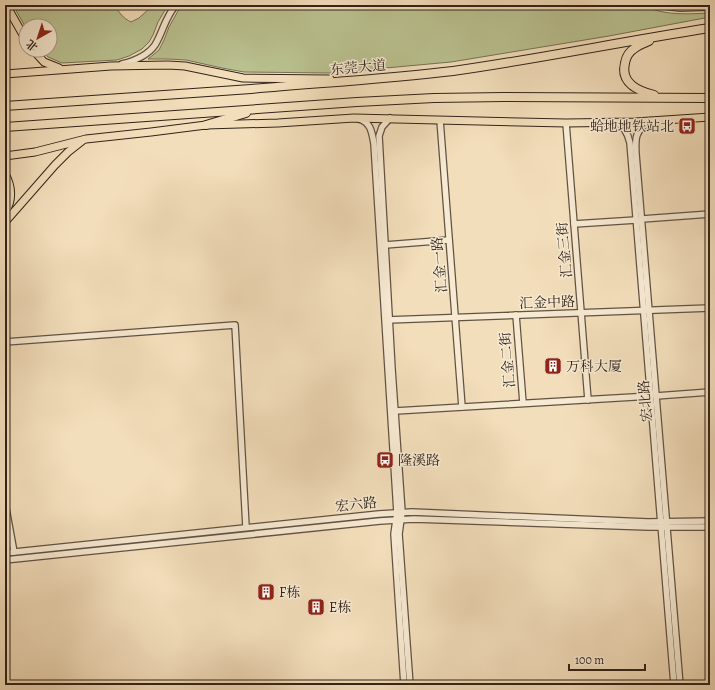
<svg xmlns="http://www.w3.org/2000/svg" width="715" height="690" font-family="Alegreya,'Noto Serif SC',serif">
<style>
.green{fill:#bac190;stroke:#767254}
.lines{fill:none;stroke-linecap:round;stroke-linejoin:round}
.minor-casing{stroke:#625242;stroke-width:8}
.major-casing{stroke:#312319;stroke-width:9}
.highway-casing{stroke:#312319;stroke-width:10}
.minor{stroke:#f7ead3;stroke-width:5.5}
.major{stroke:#f3debb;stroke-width:7}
.highway{stroke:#f3debb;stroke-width:8}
.labels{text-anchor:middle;stroke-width:3;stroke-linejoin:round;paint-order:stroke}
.street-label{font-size:14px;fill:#312319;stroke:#f7ead3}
.poi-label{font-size:14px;fill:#312319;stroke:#f7ead3;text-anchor:start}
</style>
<rect width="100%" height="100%" fill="#f3debb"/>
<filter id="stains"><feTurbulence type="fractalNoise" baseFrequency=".005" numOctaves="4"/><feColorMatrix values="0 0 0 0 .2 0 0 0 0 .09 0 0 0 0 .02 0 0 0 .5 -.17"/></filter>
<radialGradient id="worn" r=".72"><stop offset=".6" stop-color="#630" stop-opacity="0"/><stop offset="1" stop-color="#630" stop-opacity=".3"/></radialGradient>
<g class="green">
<path d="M13,5H115C119,13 123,18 131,22L139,18L153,5H168L158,22L153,35L149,42L142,49L129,56L117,60L62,63L48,57L41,50H50V26H26V28Z"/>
<path d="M183,5H643C664,16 687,14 710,13V17L609,36L451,62L331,73L244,72L222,68L186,60L169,59H148L159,50L164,40L169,27L178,11Z"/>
</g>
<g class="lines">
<defs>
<g id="minor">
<polyline points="657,5 680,8 710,7"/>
<path d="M122,64C134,61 148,55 155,45C163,32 165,17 176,5"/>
<polyline points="390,118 382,127 379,136 392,369 402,512 399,534 410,685"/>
<path d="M359,119C371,122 372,133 374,144L397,513L394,534L404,685"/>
<polyline points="440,120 462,407"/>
<path d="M650,121C635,131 635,138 636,154L680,685"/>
<path d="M616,122C624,126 628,134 630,143L674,685"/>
<polyline points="566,123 588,400"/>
<polyline points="642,219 710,214"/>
<polyline points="574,224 636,220"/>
<polyline points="385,245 449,240"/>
<polyline points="516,315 523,403"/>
<polyline points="387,320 710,308"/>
<polyline points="5,342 235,325 246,527"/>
<polyline points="656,396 710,392"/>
<polyline points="395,411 651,396"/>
<polyline points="5,503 14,552"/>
<polyline points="5,553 379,514 412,512 648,522 710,521"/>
<polyline points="5,560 380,521 414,519 649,527 710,527"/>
</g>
<g id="major">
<polyline points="6,5 26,40"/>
<polyline points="5,44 5,47"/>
<polyline points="33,50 44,62 59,68"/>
<polyline points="5,74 111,66 168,65 185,66 243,78 330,79"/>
<polyline points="5,156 35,152 86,139 151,132 206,125 278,123 354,118 566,123 635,122 710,117"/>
<path d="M5,174C12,186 13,201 5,212"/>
<polyline points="5,222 55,165 68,152 82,141"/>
</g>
<g id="highway">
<path d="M649,41C645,43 639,45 635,48C630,51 626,57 625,63C620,83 638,91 654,95"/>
<path d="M5,106C87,101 169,95 251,89C318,83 386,79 453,71C539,59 624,41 710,28"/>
<polyline points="206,125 246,113"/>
<polyline points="5,127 357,102 434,98 504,97 710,98"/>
</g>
</defs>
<use href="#minor" class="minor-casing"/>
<use href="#major" class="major-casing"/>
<use href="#highway" class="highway-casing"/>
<use href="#minor" class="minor"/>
<use href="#major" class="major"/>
<use href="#highway" class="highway"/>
</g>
<defs>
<symbol id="bus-square" viewBox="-11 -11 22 22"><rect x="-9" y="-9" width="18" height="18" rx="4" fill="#8f2418" stroke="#f7ead3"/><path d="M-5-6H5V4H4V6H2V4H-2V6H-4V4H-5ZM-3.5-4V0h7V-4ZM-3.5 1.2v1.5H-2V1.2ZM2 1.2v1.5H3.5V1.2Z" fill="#fff"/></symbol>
<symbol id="building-square" viewBox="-11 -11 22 22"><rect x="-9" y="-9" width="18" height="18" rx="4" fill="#8f2418" stroke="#f7ead3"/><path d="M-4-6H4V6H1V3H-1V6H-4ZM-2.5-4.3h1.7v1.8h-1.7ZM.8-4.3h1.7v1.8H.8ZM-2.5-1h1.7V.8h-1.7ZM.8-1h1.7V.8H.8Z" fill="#fff"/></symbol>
</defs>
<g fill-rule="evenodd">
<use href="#bus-square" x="677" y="116" width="20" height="20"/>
<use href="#building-square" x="543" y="356" width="20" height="20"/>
<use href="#bus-square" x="375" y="450" width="20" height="20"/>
<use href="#building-square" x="256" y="582" width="20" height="20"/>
<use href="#building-square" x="306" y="597" width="20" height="20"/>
</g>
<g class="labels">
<g class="street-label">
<text transform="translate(358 67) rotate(-5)" y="5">东莞大道</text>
<text transform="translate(564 250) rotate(-95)" y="5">汇金三街</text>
<text transform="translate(439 265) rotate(-95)" y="5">汇金一路</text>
<text transform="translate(547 302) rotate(-2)" y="5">汇金中路</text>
<text transform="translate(507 360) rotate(-95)" y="5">汇金二街</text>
<text transform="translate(645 401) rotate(-95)" y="5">宏北路</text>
<text transform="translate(356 504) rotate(-6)" y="5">宏六路</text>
</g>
<g class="poi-label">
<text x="674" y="131" text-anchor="end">蛤地地铁站北</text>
<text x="566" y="371">万科大厦</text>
<text x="398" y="465">隆溪路</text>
<text x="279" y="597">F栋</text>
<text x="329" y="612">E栋</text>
</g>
</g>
<rect width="715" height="690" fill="none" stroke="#f3debb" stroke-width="20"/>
<rect x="6" y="6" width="703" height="678" fill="none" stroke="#312319" stroke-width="2"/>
<rect x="10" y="10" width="695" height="670" fill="none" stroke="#312319"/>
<g transform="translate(38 38) rotate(219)"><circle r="19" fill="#f7ead3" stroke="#a89a89"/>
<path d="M0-3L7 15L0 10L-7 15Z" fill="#8f2418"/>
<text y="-6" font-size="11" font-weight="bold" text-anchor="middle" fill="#312319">北</text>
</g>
<path d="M569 664v6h76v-6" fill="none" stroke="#312319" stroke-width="2"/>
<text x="575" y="664" font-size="12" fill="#312319" stroke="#f7ead3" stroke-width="3" paint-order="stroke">100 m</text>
<rect width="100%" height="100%" filter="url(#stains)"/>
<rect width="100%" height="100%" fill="url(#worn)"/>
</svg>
